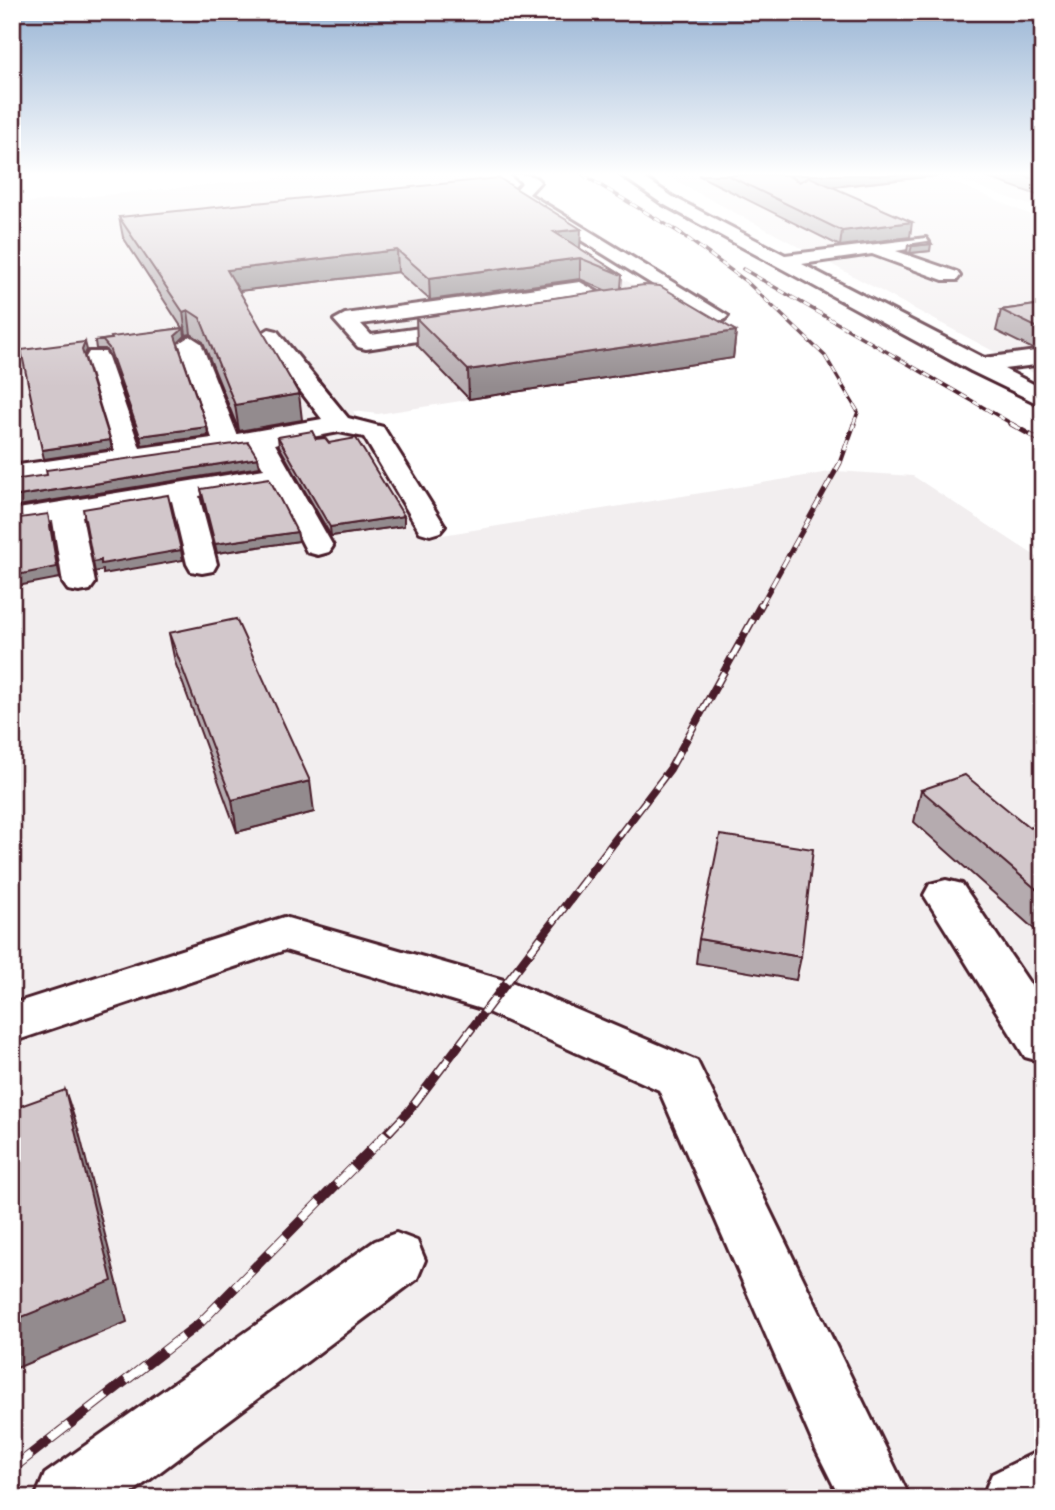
<svg xmlns="http://www.w3.org/2000/svg" width="1055" height="1510" font-family="Caveat,sans-serif">
<style>
.built{fill:#f2eeef}
.lines{fill:none;stroke-linecap:round;stroke-linejoin:round}
.minor-casing{stroke:#4a1f2b;stroke-width:6}
.minor{fill:#fff;fill-rule:evenodd}
.rail-far4-casing{stroke:#4a1f2b;stroke-width:3.5}
.rail-far3-casing{stroke:#4a1f2b;stroke-width:5}
.rail-far2-casing{stroke:#4a1f2b;stroke-width:8}
.rail-far1-casing{stroke:#4a1f2b;stroke-width:9}
.rail-casing{stroke:#4a1f2b;stroke-width:10}
.rail-far4{stroke:#fff;stroke-width:2.5;stroke-dasharray:7;stroke-linecap:butt}
.rail-far3{stroke:#fff;stroke-width:3.5;stroke-dasharray:11;stroke-linecap:butt}
.rail-far2{stroke:#fff;stroke-width:5;stroke-dasharray:15;stroke-linecap:butt}
.rail-far1{stroke:#fff;stroke-width:6;stroke-dasharray:19;stroke-linecap:butt}
.rail{stroke:#fff;stroke-width:8;stroke-dasharray:24;stroke-linecap:butt}
.wall{fill:#b5abaf;stroke:#4a1f2b;stroke-width:2}
.shaded-wall{fill:#938b8e;stroke:#4a1f2b;stroke-width:2}
.building{fill:#d2c7cb;stroke:#4a1f2b;stroke-width:2}
</style>
<rect width="100%" height="100%" fill="#fff"/>
<filter id="ink" filterUnits="userSpaceOnUse"><feTurbulence type="fractalNoise" baseFrequency=".0143" numOctaves="2"/><feDisplacementMap in="SourceGraphic" scale="14" xChannelSelector="R" yChannelSelector="G"/><feConvolveMatrix kernelMatrix="1 2 1 2 8 2 1 2 1" color-interpolation-filters="sRGB"/></filter>
<g filter="url(#ink)">
<g class="built">
<polygon points="310,175 476,175 603,267 659,300 733,358 378,414 353,411 430,537 836,471 913,476 1043,561 1043,1498 12,1498 12,204"/>
<polygon points="665,175 1043,175 1043,210 954,178 946,179 1043,220 1043,378"/>
</g>
<g class="lines">
<defs>
<g id="minor">
<path d="M513,175C523,175 533,173 540,182L529,194L728,316L724,320H710L513,198L511,195L522,183Z"/>
<polygon points="621,175 640,175 673,197 785,255 926,238 929,242 926,246 896,251 957,272 960,276 957,280 943,280 872,254 802,264 984,358 1043,350 1043,364 1004,369 1043,389 1043,406 971,371 661,203"/>
<polygon points="580,282 624,307 621,311 607,311 577,294 361,324 371,335 469,321 480,327 469,333 366,349 358,347 334,320 345,314"/>
<polygon points="269,329 277,331 348,418 383,427 445,526 440,532 430,535 420,532 364,437 339,432 275,444 333,546 329,552 318,555 307,552 272,484 199,496 217,564 213,571 202,573 191,571 187,564 172,501 82,516 95,583 90,590 79,592 68,590 63,583 53,521 12,528 12,510 264,469 251,448 12,482 12,466 115,451 86,357 89,352 105,352 108,357 140,448 212,438 179,343 190,336 201,343 237,434 322,419 258,336"/>
<polygon points="946,880 962,884 1043,1003 1043,1062 1025,1057 924,895 930,884"/>
<polygon points="284,917 514,983 697,1061 910,1498 840,1498 816,1450 659,1090 481,1009 285,950 12,1042 12,1004"/>
<polygon points="396,1233 417,1241 425,1260 417,1279 125,1498 35,1498 45,1474 375,1241"/>
<polygon points="1043,1449 1043,1498 982,1498 992,1474"/>
</g>
</defs>
<use href="#minor" class="minor-casing"/>
<use href="#minor" class="minor"/>
<defs>
<g id="rail-far4">
<polyline points="583,175 682,234"/>
<polyline points="676,230 747,282 825,356 858,412 853,425"/>
<polyline points="743,269 1014,425"/>
</g>
<g id="rail-far3">
<polyline points="1011,424 1043,442"/>
<polyline points="761,605 840,463 854,424"/>
</g>
<polyline id="rail-far2" points="619,836 670,769 762,603"/>
<polyline id="rail-far1" points="389,1132 408,1112 620,834"/>
<polyline id="rail" points="12,1469 200,1323 390,1130"/>
</defs>
<use href="#rail-far4" class="rail-far4-casing"/>
<use href="#rail-far3" class="rail-far3-casing"/>
<use href="#rail-far2" class="rail-far2-casing"/>
<use href="#rail-far1" class="rail-far1-casing"/>
<use href="#rail" class="rail-casing"/>
<use href="#rail-far4" class="rail-far4"/>
<use href="#rail-far3" class="rail-far3"/>
<use href="#rail-far2" class="rail-far2"/>
<use href="#rail-far1" class="rail-far1"/>
<use href="#rail" class="rail"/>
</g>
<g class="wall">
<polygon points="698,175 787,175 798,181 790,175 944,175 832,187 910,237 840,246"/>
<polygon points="980,175 1043,175 1043,197"/>
<polygon points="119,217 580,249 622,275 621,289 736,331 733,358 469,399 417,345 416,318 607,291 580,279 430,300 398,272 239,291 302,420 239,431 203,342 191,334 186,335 184,332 185,336 178,343 208,436 142,445 110,356 105,349 96,349 95,341 182,328 123,237"/>
<polygon points="908,245 930,251 910,253 907,252"/>
<polygon points="1043,304 1043,348 1033,349 996,331 1001,310"/>
<polygon points="278,437 316,439 329,443 404,516 404,526 331,536 279,446"/>
<polygon points="201,489 297,532 299,541 217,553"/>
<polygon points="169,633 314,812 237,832 175,662"/>
<polygon points="921,790 1030,828 1043,823 1043,937 914,822"/>
<polygon points="699,939 801,957 796,980 696,963"/>
</g>
<g class="shaded-wall">
<polygon points="811,175 944,175 809,189"/>
<polygon points="912,222 910,237 840,246 842,231"/>
<polygon points="581,229 580,250 554,232"/>
<polygon points="931,244 930,251 910,253 912,246"/>
<polygon points="397,250 398,272 230,292 227,270"/>
<polygon points="580,258 580,279 430,300 429,278"/>
<polygon points="188,310 191,334 186,335 183,312"/>
<polygon points="184,328 185,336 177,344 175,336"/>
<polygon points="736,331 733,358 469,399 468,370"/>
<polygon points="85,342 87,350 83,358 82,350"/>
<polygon points="299,394 302,420 239,431 235,405"/>
<polygon points="207,427 208,436 142,445 140,436"/>
<polygon points="110,440 112,449 44,459 42,450"/>
<polygon points="258,458 260,467 12,507 12,497"/>
<polygon points="48,514 60,578 12,587 12,576"/>
<polygon points="404,516 404,526 331,536 330,527"/>
<polygon points="297,532 299,541 217,553 215,544"/>
<polygon points="181,550 183,560 103,574 103,570 95,572 93,562"/>
<polygon points="310,781 314,812 237,832 232,800"/>
<polygon points="65,1090 79,1132 127,1322 12,1370 12,1321"/>
</g>
<g class="building">
<polygon points="727,175 787,175 799,182 810,177 912,222 842,231"/>
<polygon points="1022,175 1043,175 1043,182"/>
<polygon points="499,178 581,229 554,232 622,275 580,258 429,278 397,250 227,270 299,394 235,405 200,318 188,310 183,312 119,217"/>
<polygon points="927,242 931,244 912,246 908,245"/>
<polygon points="644,285 660,286 736,331 468,370 416,318"/>
<polygon points="1043,304 1043,328 1038,328 1001,310"/>
<polygon points="184,328 175,336 207,427 140,436 109,348 103,341 95,341 112,339 111,337"/>
<polygon points="85,342 82,350 110,440 42,450 21,350"/>
<polygon points="312,431 316,439 325,438 329,443 356,438 404,516 330,527 278,437"/>
<polygon points="248,442 258,458 12,497 12,480 47,475 46,470"/>
<polygon points="269,478 297,532 215,544 201,489"/>
<polygon points="168,495 181,550 101,564 101,560 93,562 83,509"/>
<polygon points="48,514 57,567 12,576 12,519"/>
<polygon points="236,619 310,781 232,800 169,633"/>
<polygon points="965,775 1030,828 1043,823 1043,895 921,790"/>
<polygon points="720,835 813,849 801,957 699,939"/>
<polygon points="65,1090 112,1281 12,1321 12,1109"/>
</g>
</g>
<linearGradient id="sky" x2="0" y2="1"><stop stop-color="#98b4d4"/><stop offset="0.45" stop-color="#fff"/><stop offset="1" stop-color="#fff" stop-opacity="0"/></linearGradient>
<rect width="1055" height="387" fill="url(#sky)"/>
<rect width="1055" height="1510" fill="none" stroke="#fff" stroke-width="42"/>
<rect x="21" y="21" width="1013" height="1468" fill="none" stroke="#4a1f2b" stroke-width="2.5" filter="url(#ink)"/>
</svg>
